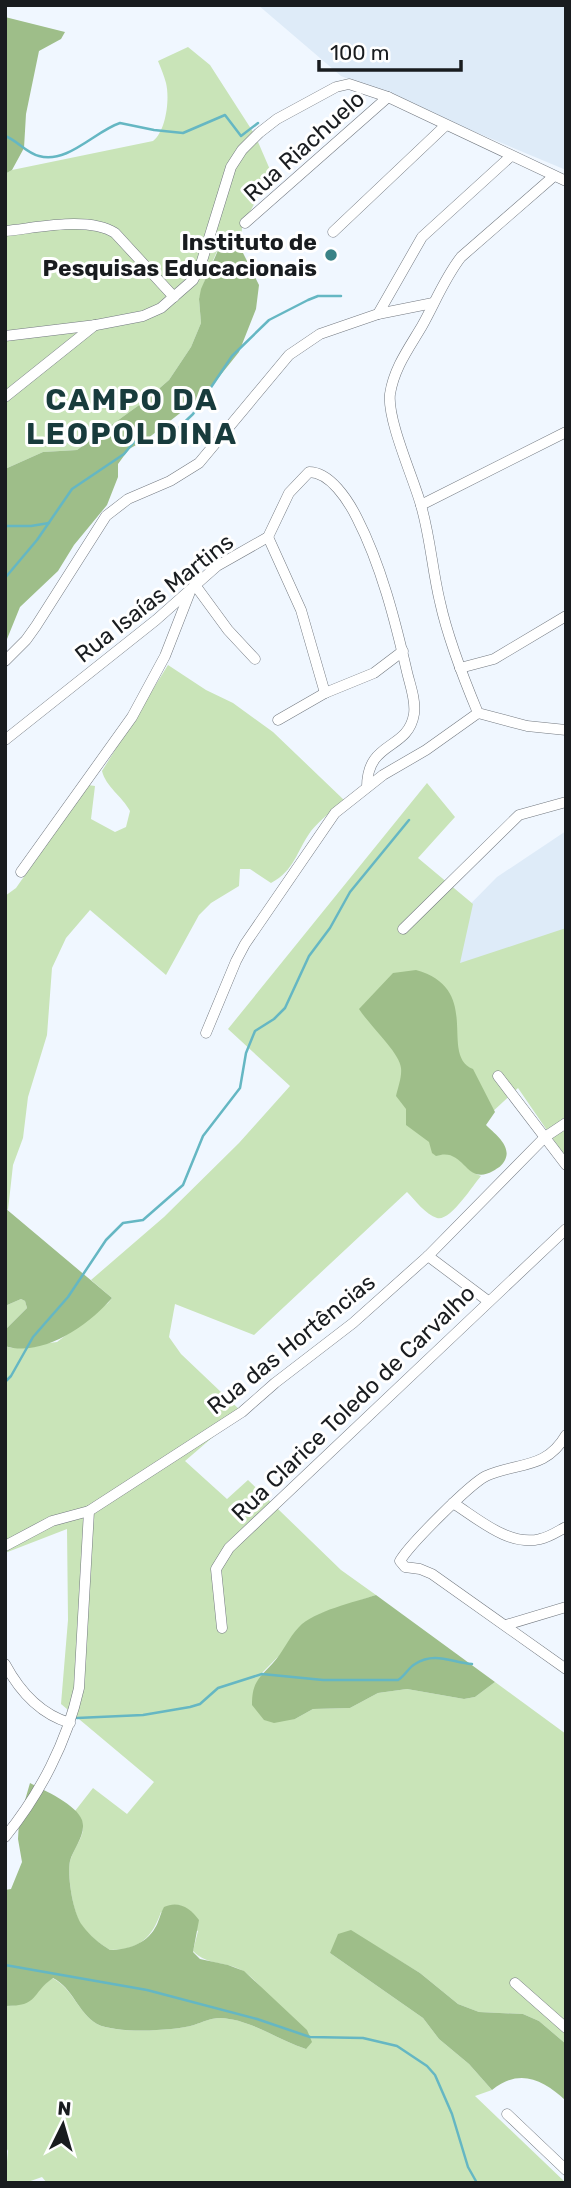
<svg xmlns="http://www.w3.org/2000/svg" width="571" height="2188" font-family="Rubik,sans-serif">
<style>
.built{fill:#deebf8}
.green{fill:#c9e4b8}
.forest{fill:#9ebe89}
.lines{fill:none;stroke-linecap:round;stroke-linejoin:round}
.stream{stroke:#65b7c3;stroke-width:2.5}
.minor-casing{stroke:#737980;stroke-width:11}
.minor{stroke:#fff;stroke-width:10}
.poi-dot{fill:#3a8386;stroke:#fff;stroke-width:2.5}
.labels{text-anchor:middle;stroke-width:6;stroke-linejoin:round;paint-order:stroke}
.street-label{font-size:23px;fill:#191c1f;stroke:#fff}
.poi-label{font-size:23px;font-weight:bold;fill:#191c1f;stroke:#fff;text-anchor:end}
.district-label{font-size:30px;font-weight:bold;letter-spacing:2px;fill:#183b3c;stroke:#fff}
</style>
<rect width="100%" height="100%" fill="#f0f7ff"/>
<g class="built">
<polygon points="258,5 566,5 566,170 341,76"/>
<polygon points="566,831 566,1030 424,951 497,877"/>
</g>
<g class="green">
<path d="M188,47L210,65L255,135L271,172L242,227L241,249L235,237L226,231L207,274L199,299L201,323L191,347L169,380L146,400L77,450L43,452L5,469V174L12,170L153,141C166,131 170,99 166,83C164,76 161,68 158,61Z"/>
<path d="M168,665L206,690L233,703L273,732L344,800C333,810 320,820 311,831C296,852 295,870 271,883L250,869H240L239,886L211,903L199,915L166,975L90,910L66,938L52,968L47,1035L28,1097L23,1138L13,1165L8,1210L5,1208V896L16,888L88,785L95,786L91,819L115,832L126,827L130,811C122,796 106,787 102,771Z"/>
<path d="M427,783L455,817L418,858L473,904L460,963L566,928V1158L518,1088L448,1153C461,1157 467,1172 481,1176C473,1185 450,1222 437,1218C426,1215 415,1200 407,1192L254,1335L175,1304L169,1337L181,1354L242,1412L185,1461L227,1499L248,1480L341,1570L376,1595L320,1614L260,1675L295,1719L313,1709L350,1708L378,1693L407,1689L464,1699L475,1697L495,1682L566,1734V2044L539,2021L523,2014L479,2012L458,2004L420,1973L374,1945L330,1953L423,2018L439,2039L469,2064L492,2090L475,2096L566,2183H47L42,2177L25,2183H5L8,2151L5,2145V2006C34,2006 33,1992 52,1978C73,1988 78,2013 97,2024C116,2034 173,2031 194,2025C203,2022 210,2018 220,2018C250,2019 278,2040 306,2049C291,2028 264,1984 243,1971C227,1961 207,1966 193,1951L198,1931L161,1912C152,1938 139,1950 110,1950C99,1943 89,1936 81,1925C73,1912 67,1875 70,1861C76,1841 93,1830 75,1811L93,1788L127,1814L154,1782L61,1704L68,1620L67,1529L5,1553V1346L11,1348L57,1342L108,1303L112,1298L91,1280L164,1217L239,1143L290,1086L228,1029Z"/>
<polygon points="21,1299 25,1301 27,1308 5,1330 5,1306"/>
</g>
<g class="forest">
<polygon points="5,17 65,32 61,39 39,51 26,114 24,148 12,170 5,174"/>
<polygon points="227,230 235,237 259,285 256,309 239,352 207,392 147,439 129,449 118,464 118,477 107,505 74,545 58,571 20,607 5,644 5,469 43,452 77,450 146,400 169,380 191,347 201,323 199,299 201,289"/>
<path d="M416,970C484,989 438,1055 473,1069L495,1112L486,1125C495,1134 512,1146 505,1160C502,1166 498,1168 493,1171C465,1187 465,1146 436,1156L432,1153L429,1142L406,1125V1109L396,1096C398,1087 402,1077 401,1068C400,1053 369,1025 359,1009L393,973Z"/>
<path d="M5,1208L112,1298C89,1325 42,1358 5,1346V1330L27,1308L25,1301L21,1299L5,1306Z"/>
<path d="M376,1595L495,1682L475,1697L464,1699L407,1689L378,1693L350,1708L313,1709L295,1719L274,1723L264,1720L252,1705C252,1682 259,1678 273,1663C283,1652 289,1637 299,1627C314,1611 355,1602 376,1595Z"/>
<path d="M30,1783C44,1790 77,1805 82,1820C87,1834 73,1849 70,1861C67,1876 73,1913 82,1925C90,1936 99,1943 110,1950C127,1950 146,1944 155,1928C159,1922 160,1914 164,1907C178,1900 191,1908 199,1920L193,1952L200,1959L228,1965L244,1971L307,2030L312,2042L306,2049C278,2040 250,2019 220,2018C210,2018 203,2022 194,2025C173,2031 117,2034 97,2024C78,2013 73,1988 53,1978C30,1994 40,2006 5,2006V1890L11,1889L22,1862L18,1839L19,1821Z"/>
<path d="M351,1930L420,1973L458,2004L479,2012L523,2014L539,2021L566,2044V2101C543,2079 519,2068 492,2090L469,2064L439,2039L423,2018L330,1953L338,1934Z"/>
</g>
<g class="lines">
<g class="stream">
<path d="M5,136C17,140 26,153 39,156C68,164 95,131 120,123L154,130L183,133L225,115L241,136L258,123"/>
<polyline points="5,526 31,526 49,523"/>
<polyline points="5,578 37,540 72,489 124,454 134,442 151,443 168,438 193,414 232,356 269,320 308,300 318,296 341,296"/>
<polyline points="5,1382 11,1376 33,1337 68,1297 106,1240 123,1223 143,1220 183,1185 203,1136 240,1088 246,1053 255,1031 274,1019 285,1008 309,956 330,928 350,892 409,820"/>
<path d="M77,1718L143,1715L190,1707L200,1704L218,1688L262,1674L323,1680H398C405,1676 408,1668 415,1664C435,1651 453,1663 472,1664"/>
<polyline points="5,1965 147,1990 257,2019 310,2037 363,2038 397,2046 427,2066 435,2075 452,2114 468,2167 477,2183"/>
</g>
<defs>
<g id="minor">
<path d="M554,176L461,257C444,279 435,303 422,326C409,348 394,368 390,394C387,419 412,475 420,502C430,534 432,569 440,602C448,639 463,677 478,713L527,726L566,730"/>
<polyline points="245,223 388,97"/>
<path d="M5,231C37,228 88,216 115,233L174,297"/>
<polyline points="333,232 446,125"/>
<polyline points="378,314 422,237 511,156"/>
<polyline points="5,336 96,325 143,316 161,308 193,280 201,264 231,167 242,150 259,133 277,119 336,87 349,84 388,97 566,181"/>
<polyline points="5,397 95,325"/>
<polyline points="421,505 566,432"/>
<polyline points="268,537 301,610 325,693"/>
<polyline points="195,585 228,630 255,659"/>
<polyline points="5,661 26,640 36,626 106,516 128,499 170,481 199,463 289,355 320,334 378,314 433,303"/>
<polyline points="460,668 494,659 566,616"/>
<polyline points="278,720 325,693 374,673 403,651"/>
<path d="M5,740L156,620L217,566L268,537L289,493L309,472C330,472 348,500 357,518C381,565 395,620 407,672C410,685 416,700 414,714C408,751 367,740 367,787"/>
<polyline points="21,872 132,717 165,656 190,592"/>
<polyline points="403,929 519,815 566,802"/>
<polyline points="206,1033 236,961 245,944 335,813 383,775 426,750 478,713"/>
<polyline points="498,1076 566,1165"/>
<polyline points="428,1256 488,1301"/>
<path d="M566,1435C546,1470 517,1462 486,1476C470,1484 409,1545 400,1561L405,1567L420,1569L432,1574L566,1669"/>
<path d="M453,1503C477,1518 509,1547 540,1539C550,1537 558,1531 566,1527"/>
<polyline points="5,1546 52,1521 89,1511 242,1412 275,1383 353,1323 428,1256 545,1137 566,1123"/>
<polyline points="506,1625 566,1607"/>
<polyline points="222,1628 216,1569 229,1548 566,1229"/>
<path d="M5,1664C20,1692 40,1714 70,1723"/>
<path d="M5,1837C40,1794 67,1742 79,1688L89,1511"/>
<polyline points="515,1983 566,2028"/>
<polyline points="507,2114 566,2170"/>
</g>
</defs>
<use href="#minor" class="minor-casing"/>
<use href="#minor" class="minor"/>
</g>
<circle class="poi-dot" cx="331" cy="255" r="7"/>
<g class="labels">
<g class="street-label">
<text transform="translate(304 146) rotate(-42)" y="8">Rua Riachuelo</text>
<text transform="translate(154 598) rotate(-38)" y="8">Rua Isaías Martins</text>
<text transform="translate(291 1344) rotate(-39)" y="8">Rua das Hortências</text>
<text transform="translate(353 1403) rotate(-44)" y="8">Rua Clarice Toledo de Carvalho</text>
</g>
<g class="poi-label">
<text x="317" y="250">Instituto de<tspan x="317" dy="26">Pesquisas Educacionais</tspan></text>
</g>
<g class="district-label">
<text x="132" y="410">CAMPO DA<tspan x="132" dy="34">LEOPOLDINA</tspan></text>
</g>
</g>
<rect width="571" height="2188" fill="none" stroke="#191c1f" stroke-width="14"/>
<g transform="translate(63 2125) rotate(5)" stroke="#ffffff" stroke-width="5" paint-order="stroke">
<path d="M0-5L12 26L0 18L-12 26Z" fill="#191c1f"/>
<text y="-10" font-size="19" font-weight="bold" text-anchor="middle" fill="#191c1f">N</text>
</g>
<path d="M319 60v10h142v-10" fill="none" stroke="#191c1f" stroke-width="3.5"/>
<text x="330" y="60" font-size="21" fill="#191c1f" stroke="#ffffff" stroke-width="5" paint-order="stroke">100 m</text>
</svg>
